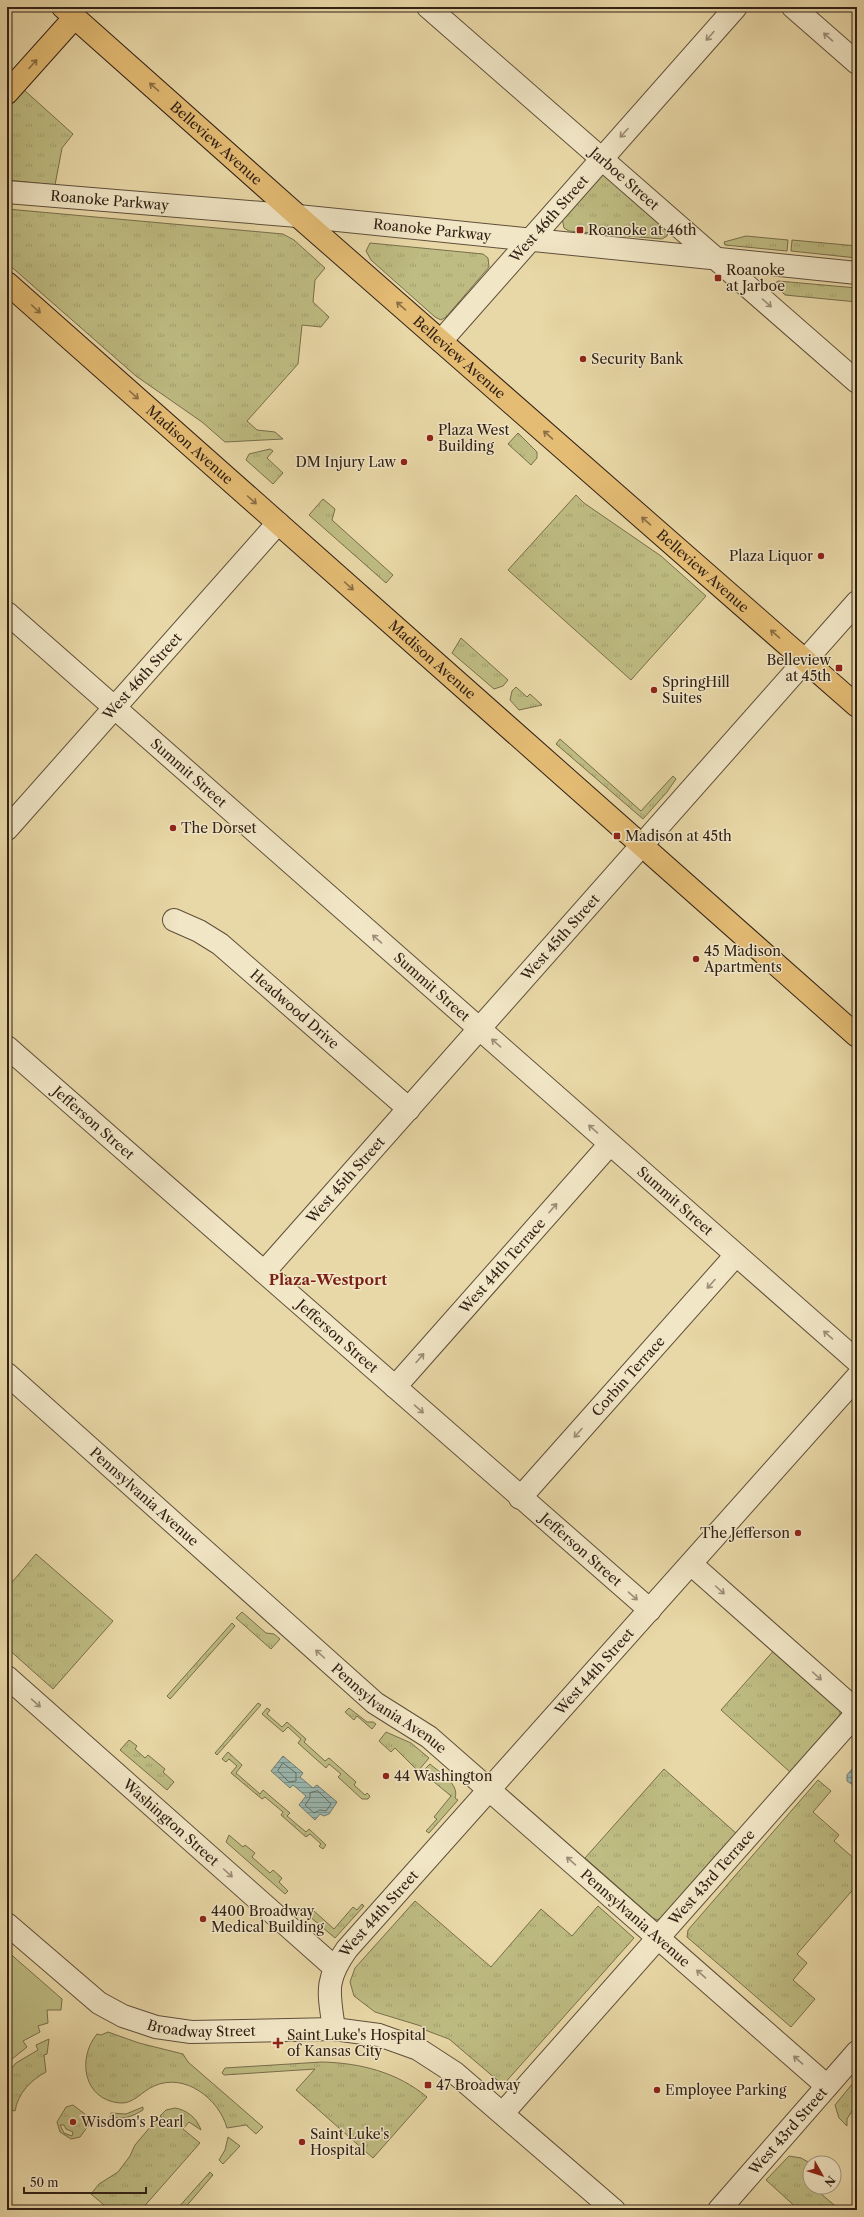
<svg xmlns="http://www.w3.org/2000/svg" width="864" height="2217" font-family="'Libre Caslon Text',serif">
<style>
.grass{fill:url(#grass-tufts);stroke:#786e4c;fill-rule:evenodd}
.park{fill:#bebc82;stroke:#786e4c}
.water{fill:url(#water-rules);stroke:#707c73}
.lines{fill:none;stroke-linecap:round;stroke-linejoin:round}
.shore{stroke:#666c64;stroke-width:1}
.minor-casing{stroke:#5f4f3a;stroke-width:24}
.major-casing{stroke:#312116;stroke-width:24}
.minor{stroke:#f1e6c6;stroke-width:22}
.major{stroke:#e4bc74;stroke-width:22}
.oneway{stroke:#9b8d77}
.oneway2{stroke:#8a6e45}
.poi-dot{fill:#8f2418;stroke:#f1e6c6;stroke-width:1.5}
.labels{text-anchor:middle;stroke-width:3;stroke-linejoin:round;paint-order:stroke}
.street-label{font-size:14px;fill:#312116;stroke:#f1e6c6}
.poi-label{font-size:14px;fill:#312116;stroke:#f1e6c6;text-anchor:start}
.neighbourhood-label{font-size:15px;font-weight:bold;fill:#7a1f14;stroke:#f1e6c6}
</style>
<defs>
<pattern id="grass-tufts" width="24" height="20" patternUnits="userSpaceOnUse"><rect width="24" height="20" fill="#bebc82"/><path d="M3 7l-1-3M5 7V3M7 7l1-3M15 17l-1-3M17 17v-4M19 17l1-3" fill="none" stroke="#a4a170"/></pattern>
<pattern id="water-rules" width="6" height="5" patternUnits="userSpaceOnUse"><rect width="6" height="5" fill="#9ab8b1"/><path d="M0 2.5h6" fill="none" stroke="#7e958f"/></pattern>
</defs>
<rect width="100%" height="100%" fill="#e9d8a7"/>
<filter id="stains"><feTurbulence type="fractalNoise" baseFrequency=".005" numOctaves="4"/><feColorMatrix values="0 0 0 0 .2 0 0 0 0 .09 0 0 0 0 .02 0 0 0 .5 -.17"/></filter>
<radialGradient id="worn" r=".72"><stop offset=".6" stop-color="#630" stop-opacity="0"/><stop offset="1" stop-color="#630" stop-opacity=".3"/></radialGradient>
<g class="grass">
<polygon points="23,89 73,134 62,148 55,185 7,180 7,108"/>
<polygon points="605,174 669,230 667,236 662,239 569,231 564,228 562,218 601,175"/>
<polygon points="7,209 283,234 294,240 325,268 315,280 313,302 329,317 321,327 302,325 298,364 247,421 257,430 275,432 283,439 225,442 202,422 136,376 7,263"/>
<polygon points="746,236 788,240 787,251 725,245 724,242"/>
<polygon points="792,240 857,246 857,258 791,251"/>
<polygon points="370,243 483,254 488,258 489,267 446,317 441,320 435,317 371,260 366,251"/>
<polygon points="778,281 857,288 857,302 785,295 774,284"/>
<polygon points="518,433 537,452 537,458 531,465 508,444"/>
<polygon points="270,449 273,451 267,458 283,473 273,484 246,460 249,454"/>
<polygon points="576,495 584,503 661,556 706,596 631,680 508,570"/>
<polygon points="323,499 335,509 332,520 393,575 386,583 309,515"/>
<polygon points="461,638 508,680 503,686 494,689 452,653"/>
<polygon points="516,687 527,697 530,694 542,705 519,710 510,700 512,691"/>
<polygon points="560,739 641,811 673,776 676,779 667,792 643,819 556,744"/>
<polygon points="36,1554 113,1621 53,1689 7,1648 7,1588"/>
<polygon points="242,1612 266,1633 274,1634 280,1639 271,1649 236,1618"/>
<polygon points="232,1623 235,1626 170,1699 167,1696"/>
<polygon points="776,1648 840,1709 840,1714 837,1719 790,1772 721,1710"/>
<polygon points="258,1703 261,1705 217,1755 215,1753"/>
<polygon points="267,1708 270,1710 267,1714 282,1727 287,1722 306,1739 304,1742 325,1761 329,1758 356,1782 354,1785 365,1795 367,1793 370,1796 368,1799 362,1799 338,1777 341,1774 329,1764 326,1768 298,1743 301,1739 288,1727 283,1732 262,1714"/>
<polygon points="349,1708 367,1722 373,1722 376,1724 372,1729 357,1716 354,1720 345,1712"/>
<polygon points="386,1732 411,1743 429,1758 418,1771 395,1748 391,1752 379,1741"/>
<polygon points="129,1740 137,1746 135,1749 145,1758 148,1755 165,1769 163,1772 174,1782 167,1790 120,1750"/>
<polygon points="228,1752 242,1765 236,1773 260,1794 263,1790 290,1813 287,1816 306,1832 309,1829 326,1845 323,1849 319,1846 321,1844 310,1834 306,1837 281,1815 283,1812 265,1797 262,1799 231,1773 237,1766 229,1759 226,1762 222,1759"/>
<path d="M430,1764C439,1772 460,1784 455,1798L458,1800L429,1833L426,1831L437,1819L434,1817L451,1796L422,1772Z"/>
<polygon points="664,1769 737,1834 663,1917 657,1920 653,1918 585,1858"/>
<polygon points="818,1780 831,1791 813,1812 839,1835 834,1841 857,1861 854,1867 857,1885 797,1954 807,1963 793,1980 815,1999 791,2027 687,1937 688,1930"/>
<polygon points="229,1835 243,1847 245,1845 255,1853 252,1857 270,1873 273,1870 282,1878 279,1882 288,1891 285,1894 226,1842"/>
<polygon points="415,1901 491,1967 541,1909 572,1936 598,1906 634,1938 503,2085 449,2039 425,2030 421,2026 375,2012 354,1996 350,1982 355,1968"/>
<polygon points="362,1904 364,1906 335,1938 309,1916 314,1911 334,1929 353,1907 357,1910"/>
<path d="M108,2032L139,2043L183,2054L188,2062L263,2127L256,2134L246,2125L227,2128C219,2099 185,2072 154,2086C142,2091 134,2104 120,2103C83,2100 77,2058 97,2034L101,2035Z"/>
<path d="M49,2039L47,2054L44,2055L46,2072C31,2080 18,2093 15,2111L7,2109V2074L16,2063L38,2050L36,2045Z"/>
<path d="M322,2062C360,2063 397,2072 427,2097L373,2158L296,2090L315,2069L224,2075L222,2073L225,2068Z"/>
<polygon points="857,2078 857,2103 847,2119 847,2126 839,2118 835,2105"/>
<path d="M73,2105L90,2118L91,2122L80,2137L71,2139L60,2132L57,2122L66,2107ZM60,2125H64L66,2129L73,2132L72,2136L64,2133Z"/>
<path d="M143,2107V2110C132,2117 122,2120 110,2117L111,2113L126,2114Z"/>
<path d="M175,2108C187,2110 197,2118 201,2130L189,2122L183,2129L200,2143L141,2210H110L91,2194L99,2184L118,2172L130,2156L135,2145L157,2119L160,2121L162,2118L160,2116L166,2110Z"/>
<polygon points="228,2137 240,2146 223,2164 219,2160 225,2150"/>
<polygon points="789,2156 801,2158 810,2163 810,2173 808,2176 810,2178 810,2187 813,2187 840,2210 799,2210 766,2180"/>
<polygon points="210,2172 213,2175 183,2210 176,2210"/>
</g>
<polygon class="park" points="7,1951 62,1999 61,2010 47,2010 48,2023 38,2026 40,2032 23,2041 27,2047 7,2063"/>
<g class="water">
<polygon points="283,1756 303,1773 300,1777 313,1788 317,1785 337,1802 329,1814 324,1816 320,1814 315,1820 299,1805 306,1796 293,1785 290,1788 271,1771"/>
<polygon points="857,1763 857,1783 853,1785 847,1781 847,1775"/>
</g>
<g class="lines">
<g class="shore">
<polygon points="283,1763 296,1773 296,1781 289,1782 278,1771"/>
<polygon points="318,1791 331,1804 326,1811 320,1810 314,1813 305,1805 310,1798 310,1793"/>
</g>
<defs>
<g id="minor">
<path id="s1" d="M428,7L857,382"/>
<polyline points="793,7 857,63"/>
<path id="s2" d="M7,192L298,216L857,273"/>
<path id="s3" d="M441,341L736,7"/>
<path id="s4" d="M7,613L857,1361"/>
<path id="s5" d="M7,829L278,523"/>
<path id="s6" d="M174,920L199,931L220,944L409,1109"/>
<path id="s7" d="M7,1047L650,1610"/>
<path id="s8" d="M264,1272L857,602"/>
<path id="s9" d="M7,1374L375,1703L429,1737L827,2086"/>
<path id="s10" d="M395,1387L610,1144"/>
<path id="s11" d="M520,1498L736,1255"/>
<polyline points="691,1564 857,1711"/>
<path id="s12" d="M7,1677L334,1967"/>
<path id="s13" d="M7,1924L99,2003L123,2016L156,2027L191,2032L334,2029L379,2035L418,2049L455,2073L614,2210"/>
<path id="s14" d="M334,2029C329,1993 324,1981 347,1949L857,1377"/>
<path id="s15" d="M503,2113L857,1713"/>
<path id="s16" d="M719,2210L857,2052"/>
</g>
<g id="major">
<path id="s17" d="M63,7L298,216L857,706"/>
<polyline points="7,93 75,17"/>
<path id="s18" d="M7,283L857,1036"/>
</g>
</defs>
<use href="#minor" class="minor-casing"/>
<use href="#major" class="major-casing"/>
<use href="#minor" class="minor"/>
<use href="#major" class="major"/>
</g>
<defs><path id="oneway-shaft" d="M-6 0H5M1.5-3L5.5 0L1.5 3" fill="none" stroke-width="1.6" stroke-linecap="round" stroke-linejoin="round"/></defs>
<g class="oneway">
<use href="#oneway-shaft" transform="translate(710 36) rotate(132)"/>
<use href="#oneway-shaft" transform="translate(828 37) rotate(-139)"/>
<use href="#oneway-shaft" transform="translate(624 133) rotate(132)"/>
<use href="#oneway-shaft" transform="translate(767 303) rotate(41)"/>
<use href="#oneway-shaft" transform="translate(377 939) rotate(-139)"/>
<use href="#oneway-shaft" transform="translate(496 1043) rotate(-139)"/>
<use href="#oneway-shaft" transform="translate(593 1129) rotate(-139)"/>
<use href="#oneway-shaft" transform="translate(553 1208) rotate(-49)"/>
<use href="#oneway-shaft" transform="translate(711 1284) rotate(132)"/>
<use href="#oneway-shaft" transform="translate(828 1335) rotate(-139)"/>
<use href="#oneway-shaft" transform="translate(420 1358) rotate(-49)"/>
<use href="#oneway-shaft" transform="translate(419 1409) rotate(41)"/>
<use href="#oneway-shaft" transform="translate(578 1433) rotate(132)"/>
<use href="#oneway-shaft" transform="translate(720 1590) rotate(42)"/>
<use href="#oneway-shaft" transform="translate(633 1596) rotate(41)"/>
<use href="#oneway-shaft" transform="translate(320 1654) rotate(-138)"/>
<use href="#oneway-shaft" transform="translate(817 1676) rotate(42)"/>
<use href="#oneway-shaft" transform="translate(36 1703) rotate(41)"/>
<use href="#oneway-shaft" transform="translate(571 1861) rotate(-139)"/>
<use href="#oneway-shaft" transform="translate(228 1873) rotate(42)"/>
<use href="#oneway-shaft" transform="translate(701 1974) rotate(-139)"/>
<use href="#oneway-shaft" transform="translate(798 2060) rotate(-139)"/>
</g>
<g class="oneway2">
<use href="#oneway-shaft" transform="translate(33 64) rotate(-48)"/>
<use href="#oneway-shaft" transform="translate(154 87) rotate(-139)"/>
<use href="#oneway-shaft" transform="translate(401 306) rotate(-139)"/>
<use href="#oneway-shaft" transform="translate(36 309) rotate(42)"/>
<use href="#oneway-shaft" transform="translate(134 395) rotate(42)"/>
<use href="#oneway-shaft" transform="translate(548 435) rotate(-139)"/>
<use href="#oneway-shaft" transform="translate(252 500) rotate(42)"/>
<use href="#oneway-shaft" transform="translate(646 521) rotate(-139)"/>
<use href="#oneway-shaft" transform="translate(349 586) rotate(42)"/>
<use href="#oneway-shaft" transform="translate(775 634) rotate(-139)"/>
</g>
<g class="poi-dot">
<rect x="576" y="226" width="8" height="8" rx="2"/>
<rect x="714" y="274" width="8" height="8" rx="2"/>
<circle cx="583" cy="359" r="4"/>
<circle cx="430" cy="438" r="4"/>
<circle cx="404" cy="462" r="4"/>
<circle cx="821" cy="556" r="4"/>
<rect x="835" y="664" width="8" height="8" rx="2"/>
<circle cx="654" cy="690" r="4"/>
<circle cx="173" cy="828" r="4"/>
<rect x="613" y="832" width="8" height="8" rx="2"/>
<circle cx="696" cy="959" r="4"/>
<circle cx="798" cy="1533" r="4"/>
<circle cx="386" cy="1776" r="4"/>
<circle cx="203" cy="1919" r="4"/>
<path d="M276 2037h4v4h4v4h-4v4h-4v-4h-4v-4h4z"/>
<rect x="424" y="2081" width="8" height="8" rx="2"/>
<circle cx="657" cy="2090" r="4"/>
<circle cx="73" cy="2122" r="4"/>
<circle cx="302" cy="2142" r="4"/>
</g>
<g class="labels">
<g class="street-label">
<text dy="5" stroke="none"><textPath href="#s17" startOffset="205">Belleview Avenue</textPath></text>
<text dy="5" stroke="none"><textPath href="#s1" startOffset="261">Jarboe Street</textPath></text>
<text dy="5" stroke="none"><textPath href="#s2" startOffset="103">Roanoke Parkway</textPath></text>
<text dy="5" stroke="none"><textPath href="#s3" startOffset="163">West 46th Street</textPath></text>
<text dy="5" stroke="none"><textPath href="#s2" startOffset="427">Roanoke Parkway</textPath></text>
<text dy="5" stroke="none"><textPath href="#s17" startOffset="529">Belleview Avenue</textPath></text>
<text dy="5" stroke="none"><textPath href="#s18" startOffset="244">Madison Avenue</textPath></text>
<text dy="5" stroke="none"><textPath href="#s17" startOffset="853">Belleview Avenue</textPath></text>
<text dy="5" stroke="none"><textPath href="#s18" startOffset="568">Madison Avenue</textPath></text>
<text dy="5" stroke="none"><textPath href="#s5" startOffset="204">West 46th Street</textPath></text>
<text dy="5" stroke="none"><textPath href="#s4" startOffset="242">Summit Street</textPath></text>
<text dy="5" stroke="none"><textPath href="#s8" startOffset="447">West 45th Street</textPath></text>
<text dy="5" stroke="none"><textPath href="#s4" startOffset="566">Summit Street</textPath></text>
<text dy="5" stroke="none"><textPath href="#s6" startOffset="151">Headwood Drive</textPath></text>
<text dy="5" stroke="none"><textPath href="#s7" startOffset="115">Jefferson Street</textPath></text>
<text dy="5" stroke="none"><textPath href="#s8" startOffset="123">West 45th Street</textPath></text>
<text dy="5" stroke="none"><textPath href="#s4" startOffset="890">Summit Street</textPath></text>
<text dy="5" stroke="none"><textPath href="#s10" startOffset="162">West 44th Terrace</textPath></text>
<text dy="5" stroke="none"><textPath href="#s7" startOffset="439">Jefferson Street</textPath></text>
<text dy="5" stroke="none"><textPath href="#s11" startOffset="163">Corbin Terrace</textPath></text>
<text dy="5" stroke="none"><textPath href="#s9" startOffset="184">Pennsylvania Avenue</textPath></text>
<text dy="5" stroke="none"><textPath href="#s7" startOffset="763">Jefferson Street</textPath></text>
<text dy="5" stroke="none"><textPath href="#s14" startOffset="456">West 44th Street</textPath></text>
<text dy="5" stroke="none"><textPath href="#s9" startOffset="508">Pennsylvania Avenue</textPath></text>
<text dy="5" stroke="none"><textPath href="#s12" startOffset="219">Washington Street</textPath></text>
<text dy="5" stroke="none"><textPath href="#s15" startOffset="315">West 43rd Terrace</textPath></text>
<text dy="5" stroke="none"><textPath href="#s14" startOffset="132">West 44th Street</textPath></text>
<text dy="5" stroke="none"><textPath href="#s9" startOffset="832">Pennsylvania Avenue</textPath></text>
<text dy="5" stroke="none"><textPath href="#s13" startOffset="229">Broadway Street</textPath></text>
<text dy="5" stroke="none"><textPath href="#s16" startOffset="105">West 43rd Street</textPath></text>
</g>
<g class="poi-label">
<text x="588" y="235">Roanoke at 46th</text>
<text x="726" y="275">Roanoke<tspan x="726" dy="16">at Jarboe</tspan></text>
<text x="591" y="364">Security Bank</text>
<text x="438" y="435">Plaza West<tspan x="438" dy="16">Building</tspan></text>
<text x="396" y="467" text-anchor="end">DM Injury Law</text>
<text x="813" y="561" text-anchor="end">Plaza Liquor</text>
<text x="831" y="665" text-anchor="end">Belleview<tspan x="831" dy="16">at 45th</tspan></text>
<text x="662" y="687">SpringHill<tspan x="662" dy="16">Suites</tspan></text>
<text x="181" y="833">The Dorset</text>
<text x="625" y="841">Madison at 45th</text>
<text x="704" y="956">45 Madison<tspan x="704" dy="16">Apartments</tspan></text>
<text x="790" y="1538" text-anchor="end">The Jefferson</text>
<text x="394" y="1781">44 Washington</text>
<text x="211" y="1916">4400 Broadway<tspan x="211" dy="16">Medical Building</tspan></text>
<text x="287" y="2040">Saint Luke's Hospital<tspan x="287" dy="16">of Kansas City</tspan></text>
<text x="436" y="2090">47 Broadway</text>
<text x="665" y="2095">Employee Parking</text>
<text x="81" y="2127">Wisdom's Pearl</text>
<text x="310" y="2139">Saint Luke's<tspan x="310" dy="16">Hospital</tspan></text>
</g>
<g class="neighbourhood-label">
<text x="328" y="1285">Plaza-Westport</text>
</g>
</g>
<rect width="864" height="2217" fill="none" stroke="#e9d8a7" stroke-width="24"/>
<rect x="8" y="8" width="848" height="2201" fill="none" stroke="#312116" stroke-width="2"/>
<rect x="12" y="12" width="840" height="2193" fill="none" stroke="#312116"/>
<g transform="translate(822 2175) rotate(129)"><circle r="19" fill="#f1e6c6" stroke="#a49780"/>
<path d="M0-3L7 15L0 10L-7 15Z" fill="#8f2418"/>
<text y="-6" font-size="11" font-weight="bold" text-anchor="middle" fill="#312116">N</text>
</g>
<path d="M24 2187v6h122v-6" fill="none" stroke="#312116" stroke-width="2"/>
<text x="30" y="2187" font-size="12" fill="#312116" stroke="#f1e6c6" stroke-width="3" paint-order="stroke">50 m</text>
<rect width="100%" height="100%" filter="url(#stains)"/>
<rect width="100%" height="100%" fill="url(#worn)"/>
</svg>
